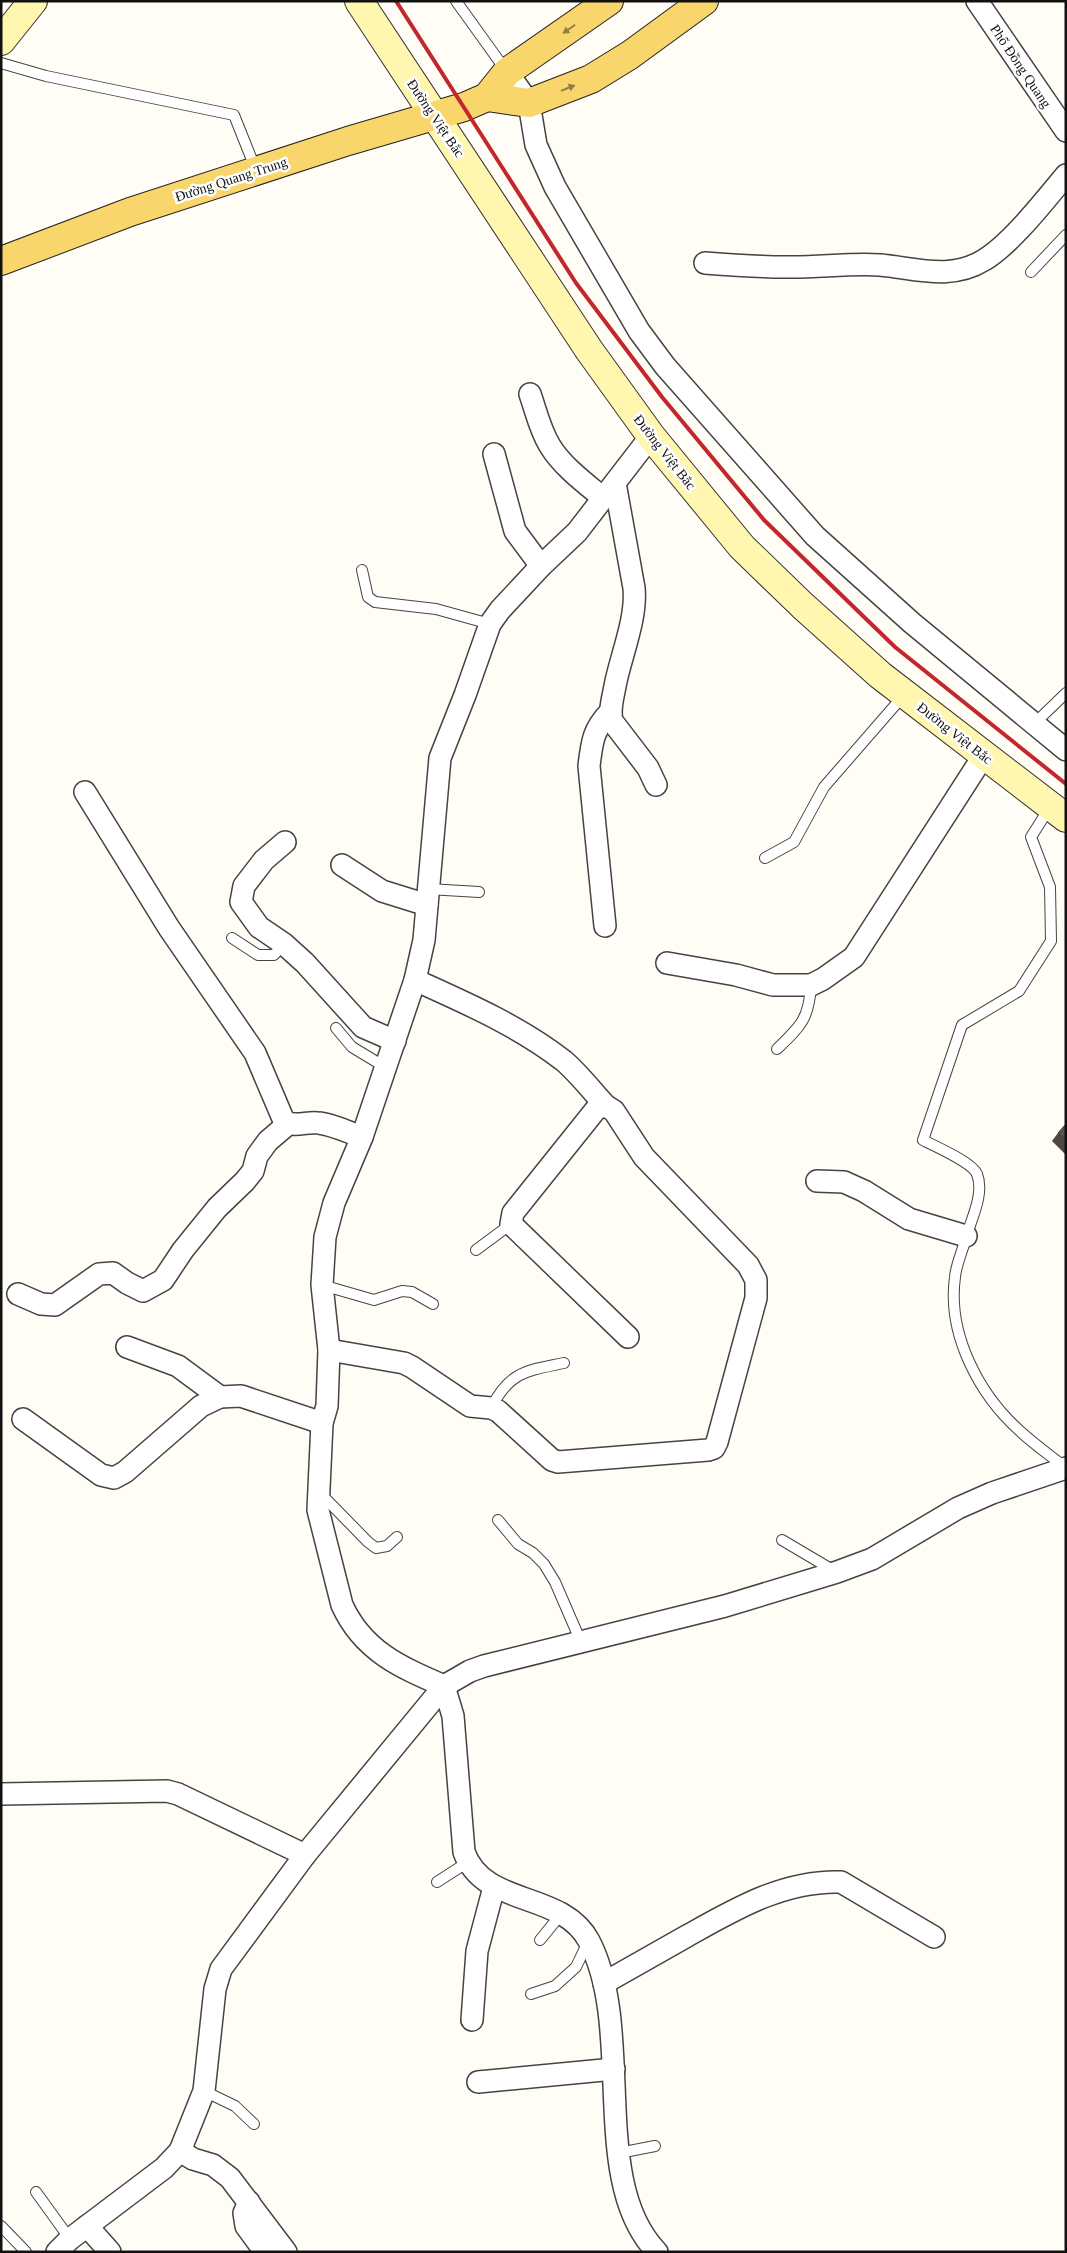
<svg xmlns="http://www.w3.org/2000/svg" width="1067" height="2253" font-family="'Times New Roman',serif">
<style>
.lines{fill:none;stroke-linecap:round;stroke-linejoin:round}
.lane-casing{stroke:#444;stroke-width:12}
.street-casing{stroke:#444;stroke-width:24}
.secondary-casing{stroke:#333;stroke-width:30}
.primary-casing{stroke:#222;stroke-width:30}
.lane{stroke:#fff;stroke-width:10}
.street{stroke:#fff;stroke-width:21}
.secondary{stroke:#fff6b0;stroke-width:28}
.primary{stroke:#f9d66b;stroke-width:28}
.rail{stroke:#c4262e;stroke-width:4}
.wall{fill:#4d4742}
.building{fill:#5a524d;stroke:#3f3936}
.oneway{fill:#917d42}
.labels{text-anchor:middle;stroke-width:5;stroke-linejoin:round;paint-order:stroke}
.street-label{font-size:14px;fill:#111;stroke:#fff}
</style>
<rect width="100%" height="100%" fill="#fffdf5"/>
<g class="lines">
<defs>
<g id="lane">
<polyline points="456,1 507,72"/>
<polyline points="1,63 46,76 234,115 256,170"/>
<polyline points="1031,272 1066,235"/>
<polyline points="362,570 368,597 375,602 436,609 490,624"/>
<polyline points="1035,723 1066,693"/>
<path d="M1050,807L1031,837L1050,887L1051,941L1019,991L962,1025L923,1140C936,1147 972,1162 977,1174C985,1195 970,1221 965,1241C962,1252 956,1265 955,1277C947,1334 979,1395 1021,1432C1035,1445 1051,1456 1066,1468"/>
<polyline points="765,858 794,842 824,787 904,695"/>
<polyline points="428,889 479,892"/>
<polyline points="232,938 258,955 274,955 284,944"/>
<polyline points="336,1028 352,1047 385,1067"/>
<path d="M777,1049C801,1026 809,1019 811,985"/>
<polyline points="476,1250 511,1224"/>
<polyline points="322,1285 374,1300 402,1291 412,1292 433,1304"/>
<path d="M491,1408C510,1371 526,1371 564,1363"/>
<polyline points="320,1493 368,1542 376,1548 387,1546 397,1537"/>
<polyline points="498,1520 518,1544 533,1553 544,1564 555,1582 581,1642"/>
<polyline points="782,1540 836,1572"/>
<polyline points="437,1882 468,1862"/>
<polyline points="540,1940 562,1913"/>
<polyline points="531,1994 555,1986 576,1967 588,1942"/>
<polyline points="204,2091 235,2106 254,2124"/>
<polyline points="619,2153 655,2146"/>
<polyline points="36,2192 70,2239"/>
<polyline points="1,2226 26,2252"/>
</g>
<g id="street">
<polyline points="977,1 1066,131"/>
<polyline points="507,72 529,103 536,145 555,187 639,331 665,366 815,536 912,623 1066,750"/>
<path d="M705,263C731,265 758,267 785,267C816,268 848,263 880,265C915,268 951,281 984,260C1011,244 1045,200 1066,175"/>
<path d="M530,394C536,411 540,430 550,446C562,466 585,483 603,498"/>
<path d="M651,436L577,532L541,566L500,610L490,624L465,695L440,758L424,940L415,980L362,1137L334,1203L325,1237L322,1285L329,1350L327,1406L322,1423L318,1510L342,1605C363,1651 400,1667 444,1686L453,1716L464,1852C484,1908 562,1890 589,1941C636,2031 588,2181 657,2252"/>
<polyline points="494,454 515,531 541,566"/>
<path d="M615,483L634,588C637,619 621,655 615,686C613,698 609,709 612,721L648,768L656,785"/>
<path d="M85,792L169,928L255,1053L284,1121C295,1128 307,1121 319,1123C334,1125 348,1132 362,1137"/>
<polyline points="285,842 264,860 244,886 241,902 259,927 284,944 305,963 363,1027 395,1041"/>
<polyline points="342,865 382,891 427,905"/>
<path d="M605,926L589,766C592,741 593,730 610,712"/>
<polyline points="667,963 736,975 773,985 811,985 823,979 854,957 984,755"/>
<polyline points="606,1106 597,1108 513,1213 511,1224 628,1337"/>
<polyline points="817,1181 844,1182 864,1191 909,1219 966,1236"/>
<polyline points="18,1294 41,1304 55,1305 99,1274 113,1273 127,1283 143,1291 163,1280 183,1250 217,1208 245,1181 253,1171 257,1156 268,1141 288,1124"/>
<polyline points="127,1347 178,1366 220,1397"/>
<path d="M329,1350L404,1363L412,1367L470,1406L491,1408L498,1411L552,1460L558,1462L708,1450L714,1448L717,1442L756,1298V1280L748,1265L644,1157L614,1111L606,1106C592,1091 579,1074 564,1061C519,1026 466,1003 415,980"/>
<polyline points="23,1419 101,1475 114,1478 125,1472 201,1406 220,1397 241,1396 322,1423"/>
<polyline points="1,1794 167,1791 178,1794 305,1855"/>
<path d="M604,1983C632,1967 660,1951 687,1936C735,1909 784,1880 841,1882L934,1937"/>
<polyline points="472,2020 477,1951 494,1887"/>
<polyline points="478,2082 614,2069"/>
<polyline points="180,2151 193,2159 213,2165 230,2178 286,2252"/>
<polyline points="249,2202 244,2213 246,2226 265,2252"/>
<polyline points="87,2226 110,2252"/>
<polyline points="57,2252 70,2239 164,2168 180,2151 204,2091 215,1989 221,1969 305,1855 444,1686 470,1671 484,1666 725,1606 837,1572 872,1559 958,1508 992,1493 1066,1468"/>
</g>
<g id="secondary">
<polyline points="359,1 589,350 651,436 742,547 803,606 880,675 1066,818"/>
<polyline points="1,41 33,1"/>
</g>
<g id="primary">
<polyline points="487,97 529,103 591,79 630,55 704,1"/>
<polyline points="1,261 130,212 348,141 464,107 487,97 507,72 609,1"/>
</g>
</defs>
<use href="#lane" class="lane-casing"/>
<use href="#street" class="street-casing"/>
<use href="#secondary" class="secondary-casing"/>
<use href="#primary" class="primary-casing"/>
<use href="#lane" class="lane"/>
<use href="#street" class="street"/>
<use href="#secondary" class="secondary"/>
<use href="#primary" class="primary"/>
<polyline class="rail" points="396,1 576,283 662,397 764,520 895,647 1066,784"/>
</g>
<polygon class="wall" points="1066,1124 1066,1155 1052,1141 1058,1133"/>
<polygon class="building" points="1066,1124 1066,1141 1058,1133"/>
<defs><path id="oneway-solid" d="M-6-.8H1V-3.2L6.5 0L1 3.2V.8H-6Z" transform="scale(1.25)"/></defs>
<g class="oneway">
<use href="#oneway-solid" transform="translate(569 29) rotate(145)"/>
<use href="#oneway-solid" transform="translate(568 88) rotate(-22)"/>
</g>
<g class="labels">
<g class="street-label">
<text transform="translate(1021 66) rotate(56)" y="5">Phố Đồng Quang</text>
<text transform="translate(436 118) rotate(56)" y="5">Đường Việt Bắc</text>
<text transform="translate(231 179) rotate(-18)" y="5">Đường Quang Trung</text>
<text transform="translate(665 452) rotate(52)" y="5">Đường Việt Bắc</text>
<text transform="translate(955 733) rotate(38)" y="5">Đường Việt Bắc</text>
</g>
</g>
<rect width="1067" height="2253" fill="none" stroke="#111111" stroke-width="5"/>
</svg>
